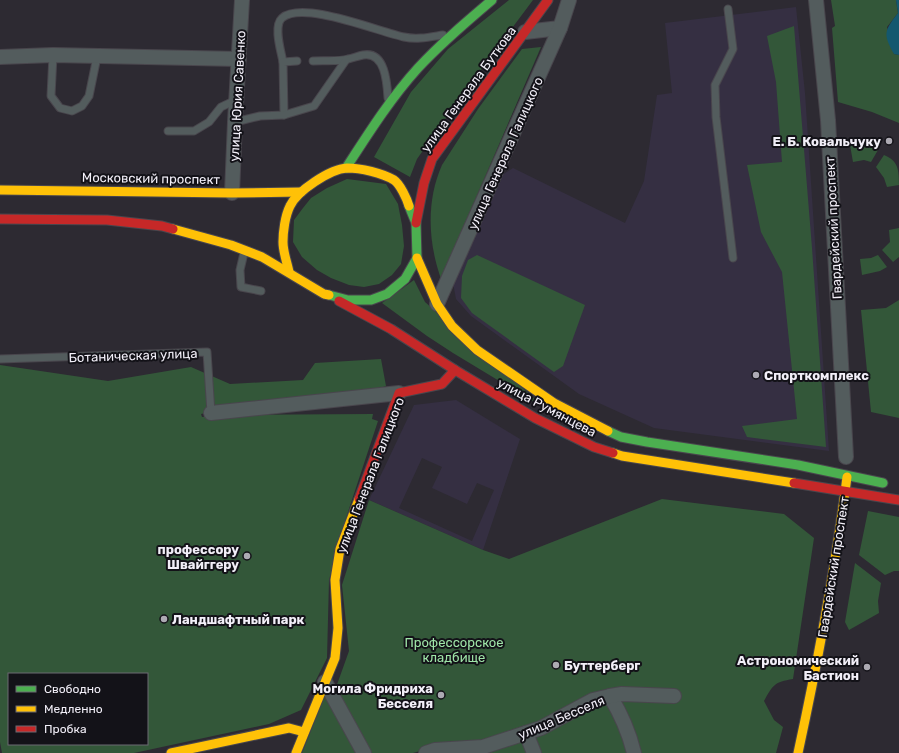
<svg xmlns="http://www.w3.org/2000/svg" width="899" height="753" font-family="Rubik,sans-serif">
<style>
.built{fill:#352f42;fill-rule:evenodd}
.green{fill:#335739;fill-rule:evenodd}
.water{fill:#14586f}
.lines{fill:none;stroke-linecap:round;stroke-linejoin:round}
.lane-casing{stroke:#49464d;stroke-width:9}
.street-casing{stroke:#49464d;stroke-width:16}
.fast-casing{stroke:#49464d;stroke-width:11}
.slow-casing{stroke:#49464d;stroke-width:11}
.jam-casing{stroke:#49464d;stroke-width:11}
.lane{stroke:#535c5d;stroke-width:7}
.street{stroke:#535c5d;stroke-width:14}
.fast{stroke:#4caf50;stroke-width:9}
.slow{stroke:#ffc107;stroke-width:9}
.jam{stroke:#c62828;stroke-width:9}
.poi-dot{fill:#adaab3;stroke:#131218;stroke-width:1.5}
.labels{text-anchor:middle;stroke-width:4;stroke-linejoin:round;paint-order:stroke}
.street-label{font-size:13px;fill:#f2eff8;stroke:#131218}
.poi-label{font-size:13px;font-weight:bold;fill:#f2eff8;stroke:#131218;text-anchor:end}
.park-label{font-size:13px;fill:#9fe5a8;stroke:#131218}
</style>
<rect width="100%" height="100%" fill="#2d2a32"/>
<g class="built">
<polygon points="796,7 805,93 829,451 654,428 579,394 471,316 456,299 453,283 502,175 513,168 625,223 644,181 657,95 672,93 665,23"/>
<path d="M456,400L520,439L483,550L369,500L414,405ZM422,458L442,467L432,488L467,504L477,483L494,490L472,541L399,508Z"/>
</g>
<g class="green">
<polygon points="509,0 533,0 468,87 417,159 410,177 374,157 411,92 448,49"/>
<polygon points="831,0 896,0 898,13 887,27 894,54 899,55 899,123 872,112 838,102 832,28 835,26"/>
<polygon points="794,26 812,248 826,447 747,437 742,426 797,419 782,272 761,232 747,165 782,162 776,82 767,36"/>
<path d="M541,47L441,279C428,242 426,201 442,165L478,109L522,49Z"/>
<path d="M850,145C860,145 869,145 878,150L871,162L864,160L853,162Z"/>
<path d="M884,155C899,161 899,171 899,185L887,187L884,178L876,167Z"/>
<polygon points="347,179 386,184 398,204 402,225 404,246 401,264 392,275 379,284 364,287 349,285 331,278 317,270 302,257 293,242 294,220 303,208 311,198 327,188"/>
<polygon points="899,228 899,257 893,262 882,250 890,242 889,230"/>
<polygon points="477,255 585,305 563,366 554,372 472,313 461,298 462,276 468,260"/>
<polygon points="878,255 887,267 880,271 862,275 860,259 871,258"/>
<polygon points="414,280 425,302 536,400 534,402 453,353 427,336 382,303"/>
<polygon points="899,300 899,418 871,412 861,310 886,308"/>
<path d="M381,359L386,386L355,396L262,401L201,414L202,417L219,415L373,414L372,419L378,421L346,518L329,580L327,658L301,710L269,724L134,753H2L0,742V365L108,381L191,367L230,384L303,380L315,363ZM9,674H147V744H9Z"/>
<path d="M662,499L784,514L814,538L793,679C774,682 773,685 764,701L774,720L783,727L776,753H421L420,751L413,753H370L334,693L349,651L342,585L369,500L483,550L509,559Z"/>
<polygon points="868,511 899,517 899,571 894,571 885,575 859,555"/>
<polygon points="855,563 881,583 878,601 879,613 849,630 845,622"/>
<polygon points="326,693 359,753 302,753"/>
</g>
<path class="water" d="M896,0H899V55L894,54C883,34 884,31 898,13Z"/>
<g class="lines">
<defs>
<g id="lane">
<polyline points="728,9 733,49 715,85 716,117 733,258"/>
<polyline points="53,55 51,96 60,108 72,111 82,106 89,96 97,57"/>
<path d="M313,61C324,60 337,62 348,59C353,58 358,56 363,55C385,51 387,82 388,98"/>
<path d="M283,62C281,51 273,26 282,18C303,0 379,32 404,37C417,40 430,37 443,35"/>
<polyline points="284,115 283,62 297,61"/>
<polyline points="235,122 260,116 284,115 314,106 346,60"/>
<polyline points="168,131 194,131 209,122 221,107 236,100"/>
<polyline points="244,253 240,270 241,287 261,291"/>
<polyline points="0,359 207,352 211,413"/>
</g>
<g id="street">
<polyline points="816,0 828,120 846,457"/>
<polyline points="525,32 560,28"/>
<polyline points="0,57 53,55 239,59"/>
<polyline points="232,193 235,122 242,0"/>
<polyline points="437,304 560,28 569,0"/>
<polyline points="211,413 399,393"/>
<polyline points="325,682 364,753"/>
<path d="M610,696C621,714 629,732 634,753"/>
<polyline points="526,733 534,753"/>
<polyline points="426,753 435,750 483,747 541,728 593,700 610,696 622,694 674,696"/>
</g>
<g id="fast">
<path d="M346,168C368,134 390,99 418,68C440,44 466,22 492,0"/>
<polyline points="329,295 348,300 371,300 387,294 405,279 417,258 416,223 409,206"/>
<polyline points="608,431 621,437 647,442 798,465 883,483"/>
</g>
<g id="slow">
<polyline points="0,190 232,193 301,192"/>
<polyline points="173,229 231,245 262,257 324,294 329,295"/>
<polyline points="417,258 437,304 452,326 477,350 554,403 608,431"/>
<path d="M289,272C287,262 283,252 283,242C283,232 285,216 290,206C297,191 330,169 347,168C361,168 382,173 394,180C400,184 407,199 409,206"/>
<polyline points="613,453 622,456 794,483"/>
<polyline points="171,753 289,728 304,732"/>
<polyline points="296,753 335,658 338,628 335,580 340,549 359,499"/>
<path d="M798,753C818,661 835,570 847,477"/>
</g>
<g id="jam">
<polyline points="0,219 107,220 162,226 173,229"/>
<polyline points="416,223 424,183 432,159 548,0"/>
<polyline points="339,301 391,329 455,370 535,418 594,447 613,453"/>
<polyline points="794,483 899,500"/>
<polyline points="359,499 399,393 442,384 455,370"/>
</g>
</defs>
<use href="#lane" class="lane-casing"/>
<use href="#street" class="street-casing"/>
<use href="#fast" class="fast-casing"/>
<use href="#slow" class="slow-casing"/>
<use href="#jam" class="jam-casing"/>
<use href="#lane" class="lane"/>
<use href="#street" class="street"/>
<use href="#fast" class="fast"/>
<use href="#slow" class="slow"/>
<use href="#jam" class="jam"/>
</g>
<g class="poi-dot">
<circle cx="889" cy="141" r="4"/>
<circle cx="756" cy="375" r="4"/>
<circle cx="247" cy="556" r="4"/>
<circle cx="164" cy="619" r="4"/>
<circle cx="556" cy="665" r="4"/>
<circle cx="867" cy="667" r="4"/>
<circle cx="441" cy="695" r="4"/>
</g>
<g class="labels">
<g class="street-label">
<text transform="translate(468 89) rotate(-54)" y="5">улица Генерала Буткова</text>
<text transform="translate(237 96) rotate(-87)" y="5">улица Юрия Савенко</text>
<text transform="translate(505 153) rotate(-66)" y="5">улица Генерала Галицкого</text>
<text transform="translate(151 178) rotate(1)" y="5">Московский проспект</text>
<text transform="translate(833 228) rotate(-93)" y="5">Гвардейский проспект</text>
<text transform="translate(133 355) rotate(-2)" y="5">Ботаническая улица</text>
<text transform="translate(547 407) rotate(28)" y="5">улица Румянцева</text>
<text transform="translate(370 475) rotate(-69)" y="5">улица Генерала Галицкого</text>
<text transform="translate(833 567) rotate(-81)" y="5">Гвардейский проспект</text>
<text transform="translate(561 717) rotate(-23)" y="5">улица Бесселя</text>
</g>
<g class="poi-label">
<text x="881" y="146">Е. Б. Ковальчуку</text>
<text x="764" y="380" text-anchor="start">Спорткомплекс</text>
<text x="239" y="554">профессору<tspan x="239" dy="15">Швайггеру</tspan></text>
<text x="172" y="624" text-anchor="start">Ландшафтный парк</text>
<text x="859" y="665">Астрономический<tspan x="859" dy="15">Бастион</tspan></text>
<text x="564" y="670" text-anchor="start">Буттерберг</text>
<text x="433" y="693">Могила Фридриха<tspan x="433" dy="15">Бесселя</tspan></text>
</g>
<g class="park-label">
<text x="454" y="647">Профессорское<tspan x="454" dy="15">кладбище</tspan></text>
</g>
</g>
<rect x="8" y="673" width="140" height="72" fill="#131218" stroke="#6c6a72"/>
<rect x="16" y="686" width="20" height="6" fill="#4caf50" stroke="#6c6a72"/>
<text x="44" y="693" font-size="12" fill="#f2eff8">Свободно</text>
<rect x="16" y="706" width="20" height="6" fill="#ffc107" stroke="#6c6a72"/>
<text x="44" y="713" font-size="12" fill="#f2eff8">Медленно</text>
<rect x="16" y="726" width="20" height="6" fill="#c62828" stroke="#6c6a72"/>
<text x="44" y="733" font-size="12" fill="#f2eff8">Пробка</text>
</svg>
